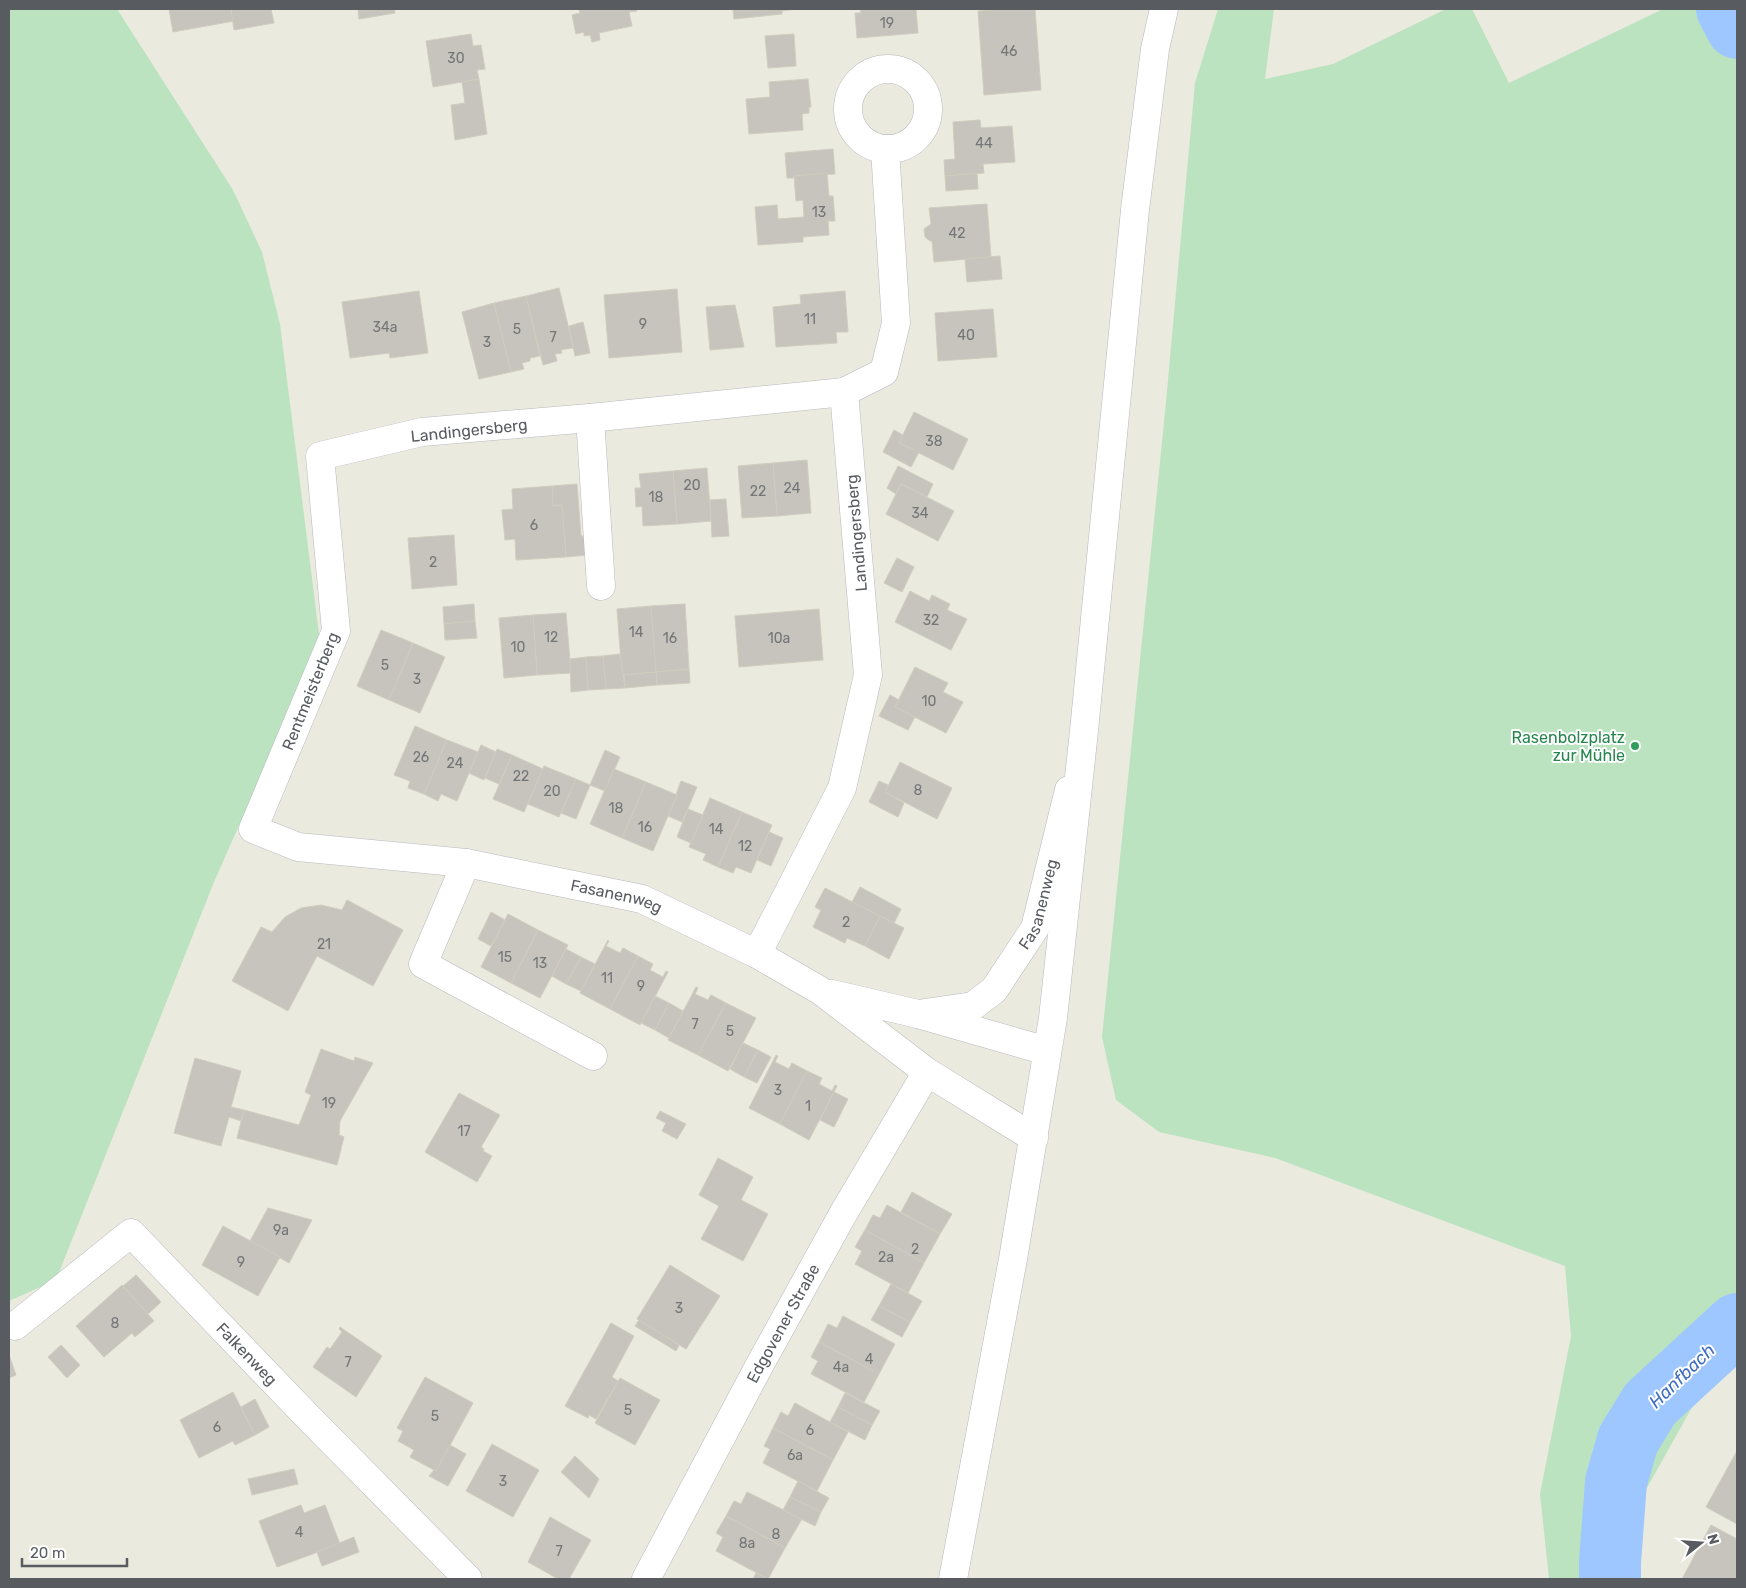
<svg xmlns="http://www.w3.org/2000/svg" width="1746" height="1588" font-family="Rubik,sans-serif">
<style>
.green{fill:#bbe3c0}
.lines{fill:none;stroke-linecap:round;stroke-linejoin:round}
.river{stroke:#9dc7fe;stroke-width:62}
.building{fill:#c6c4bd;stroke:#d0ccbe}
.street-casing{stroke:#b7b9be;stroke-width:29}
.secondary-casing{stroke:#b5b8be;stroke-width:29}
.street{stroke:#fff;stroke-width:28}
.secondary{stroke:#fff;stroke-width:28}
.leisure-dot{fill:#2e9e5b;stroke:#fff;stroke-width:2}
.labels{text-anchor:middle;stroke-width:4;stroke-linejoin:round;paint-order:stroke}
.number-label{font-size:14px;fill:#747577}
.street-label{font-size:16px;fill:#585b60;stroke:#fff}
.leisure-label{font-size:16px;fill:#27864d;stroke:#fff;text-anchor:end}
.water-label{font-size:18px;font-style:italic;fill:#416fc0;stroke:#fff}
</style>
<rect width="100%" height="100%" fill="#ebeadf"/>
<g class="green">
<polygon points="9,9 117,9 233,190 262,252 280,324 320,642 214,882 56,1280 9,1301"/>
<polygon points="1218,9 1274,9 1265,79 1333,64 1446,9 1472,9 1509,83 1663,9 1737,9 1737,1361 1700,1393 1643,1495 1633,1579 1549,1579 1540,1494 1571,1336 1565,1266 1275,1158 1159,1132 1116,1100 1102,1037 1166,402 1195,83"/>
</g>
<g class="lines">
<g class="river">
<polyline points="1727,9 1737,28"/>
<polyline points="1610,1579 1610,1562 1616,1482 1628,1440 1650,1404 1737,1324"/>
</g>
</g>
<g class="building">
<polygon points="169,9 231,9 234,21 173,32"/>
<polygon points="231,9 271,9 274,23 234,30"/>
<polygon points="358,9 394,9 395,13 359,19"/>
<polygon points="579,9 636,9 637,11 629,12 632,26 599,33 600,40 592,42 590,35 584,36 584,32 576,34 572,15 580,13"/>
<polygon points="733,9 797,9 782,11 782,14 734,19"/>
<polygon points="860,9 916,9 918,33 857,38 855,13 861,13"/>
<polygon points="1008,9 1035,9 1041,90 984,95 978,11"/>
<polygon points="471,34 473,46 481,45 485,69 477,70 479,79 433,87 426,41"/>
<polygon points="794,34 796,66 768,68 765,36"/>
<polygon points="479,79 487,134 455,140 451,105 465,103 462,82"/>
<polygon points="808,79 811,107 809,107 809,113 802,114 803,130 749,134 746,99 770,97 769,82"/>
<polygon points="980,120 981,128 1012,126 1015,162 983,164 984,173 945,176 944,160 955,159 953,122"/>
<polygon points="833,149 835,174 794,176 794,178 787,178 785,153"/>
<polygon points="827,173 829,196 833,196 835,221 828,221 829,235 803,237 803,242 758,245 755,207 777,205 778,219 804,217 803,200 796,201 794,176"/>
<polygon points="977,173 978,189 946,191 945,176"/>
<polygon points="987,204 991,257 934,262 932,241 930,241 925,237 924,229 931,224 929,208"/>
<polygon points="1000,256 1002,279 967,282 965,259"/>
<polygon points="559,288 574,350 572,348 561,350 562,353 555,354 557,361 543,365 526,296"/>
<polygon points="677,289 682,352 609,358 604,295"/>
<polygon points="419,291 428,353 390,358 389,353 350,358 342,302"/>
<polygon points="845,291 848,332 836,332 837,343 776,347 773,307 801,304 800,295"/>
<polygon points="526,296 540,356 530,358 530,361 522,363 524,369 511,372 494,303"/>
<polygon points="494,303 511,372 479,379 462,312"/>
<polygon points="735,305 744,347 710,350 706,307"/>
<polygon points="993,309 997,357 938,361 935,313"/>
<polygon points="583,322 590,353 575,356 569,326"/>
<polygon points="914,412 968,439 953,470 899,443"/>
<polygon points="894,430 903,435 899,443 919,452 911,467 883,452"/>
<polygon points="807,460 811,513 777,516 773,463"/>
<polygon points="773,463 777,516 742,518 738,466"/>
<polygon points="898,466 933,484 927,497 901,484 896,494 887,488"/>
<polygon points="707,468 711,521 677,524 673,471"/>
<polygon points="673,471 677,524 643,526 642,506 636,507 635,488 641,488 639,474"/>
<polygon points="577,484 581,536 586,536 587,555 566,557 562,505 553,506 552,486"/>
<polygon points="901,484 954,511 938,541 886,514"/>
<polygon points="552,486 553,506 562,505 566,557 516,560 515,539 505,540 502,510 513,509 512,489"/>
<polygon points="726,499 729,536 712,537 710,500"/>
<polygon points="454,535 457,585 412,589 408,538"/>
<polygon points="897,558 914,567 902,592 884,583"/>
<polygon points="910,591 929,601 932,595 950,604 947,610 967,619 951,650 895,622"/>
<polygon points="474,604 475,621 444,624 443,607"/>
<polygon points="685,604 689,669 656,672 651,606"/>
<polygon points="651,606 656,672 622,675 617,609"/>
<polygon points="819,609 823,660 739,667 735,616"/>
<polygon points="566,613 571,673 537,675 533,615"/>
<polygon points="533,615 537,675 504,678 499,618"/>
<polygon points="475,621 477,638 445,640 444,624"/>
<polygon points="381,630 413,643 389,700 357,686"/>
<polygon points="413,643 445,657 420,713 389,700"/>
<polygon points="620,654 625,688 606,689 603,656"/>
<polygon points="603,656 606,689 588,690 586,657"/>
<polygon points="586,657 588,690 571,692 570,659"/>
<polygon points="915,667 948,683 943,692 963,702 946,733 895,707"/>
<polygon points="689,669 690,683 657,685 656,672"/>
<polygon points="656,672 657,685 625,688 624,675"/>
<polygon points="890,695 899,700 895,707 915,717 908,730 879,716"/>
<polygon points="415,726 447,740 424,794 408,788 410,781 394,775"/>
<polygon points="447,740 478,752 457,801 441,794 438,801 424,794"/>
<polygon points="481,745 496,752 484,780 469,773"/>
<polygon points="497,749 512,755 499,784 485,778"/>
<polygon points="605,750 620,757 605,791 590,785"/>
<polygon points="512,755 543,769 524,812 493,799"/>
<polygon points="900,762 952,788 937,819 885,792"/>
<polygon points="544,766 576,779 559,817 528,804"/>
<polygon points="614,769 646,782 622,838 590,824"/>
<polygon points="576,779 590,785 576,819 561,813"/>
<polygon points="681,781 697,787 682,822 668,816"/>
<polygon points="879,781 888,785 885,792 904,803 898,817 869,802"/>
<polygon points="646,782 677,795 653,851 622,838"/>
<polygon points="710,798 742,812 718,867 703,860 706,854 689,847"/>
<polygon points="688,809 703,815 691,843 677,837"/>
<polygon points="742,812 772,825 751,873 736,867 733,873 718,867"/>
<polygon points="769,832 783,838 771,866 757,860"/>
<polygon points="860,887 901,909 894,923 852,902"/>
<polygon points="825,888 880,916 865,946 847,938 845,943 813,927 821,910 815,907"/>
<polygon points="347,900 403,930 373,986 317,956 288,1011 232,981 261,927 272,932 285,917 301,908 321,905 342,910"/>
<polygon points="491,912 505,920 491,946 478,939"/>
<polygon points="508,914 538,930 511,983 481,967"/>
<polygon points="880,916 904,928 889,959 865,946"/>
<polygon points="538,930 568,945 540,998 511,983"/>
<polygon points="608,940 609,941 606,946 620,953 623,948 638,956 610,1009 580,993"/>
<polygon points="566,949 581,957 566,984 552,976"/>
<polygon points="638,956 653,964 650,970 663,977 666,971 668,972 640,1025 610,1009"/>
<polygon points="581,957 595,964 581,991 566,984"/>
<polygon points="696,987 698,988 695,994 708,1000 711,995 726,1003 698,1055 668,1040"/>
<polygon points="655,996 669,1003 655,1030 641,1023"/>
<polygon points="669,1003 683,1011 669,1038 655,1030"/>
<polygon points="726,1003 756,1018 728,1071 698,1055"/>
<polygon points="743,1043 758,1050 744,1077 730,1069"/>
<polygon points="321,1049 354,1061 355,1057 373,1063 340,1121 339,1135 344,1137 337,1165 237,1138 244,1110 299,1125 311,1095 305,1092"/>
<polygon points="758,1050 771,1057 757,1083 744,1077"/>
<polygon points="776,1055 778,1056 775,1062 789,1069 792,1063 807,1071 780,1124 749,1108"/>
<polygon points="195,1058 241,1071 231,1107 244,1110 241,1121 229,1117 221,1146 174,1133"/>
<polygon points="807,1071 822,1078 819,1084 832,1091 835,1085 837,1086 809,1140 780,1124"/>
<polygon points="834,1092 848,1099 834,1127 820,1120"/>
<polygon points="459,1093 500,1115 481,1147 484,1149 483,1151 492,1156 477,1182 425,1152"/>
<polygon points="660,1111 686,1124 677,1139 662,1131 666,1123 656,1118"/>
<polygon points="718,1158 753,1177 741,1200 768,1214 743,1261 701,1239 719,1206 699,1195"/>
<polygon points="912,1192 952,1214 940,1234 901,1212"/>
<polygon points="887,1205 940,1234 924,1263 865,1230 873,1215 880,1218"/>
<polygon points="268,1208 312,1220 289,1263 250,1241"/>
<polygon points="223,1226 280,1257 258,1296 202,1265"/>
<polygon points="865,1230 924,1263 908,1293 855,1264 862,1251 855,1247"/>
<polygon points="670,1265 720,1296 686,1349 637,1319"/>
<polygon points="136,1275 161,1302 148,1314 123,1286"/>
<polygon points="891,1284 922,1301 910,1322 879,1306"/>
<polygon points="122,1285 154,1321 135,1337 132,1333 104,1357 76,1326"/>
<polygon points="879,1306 910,1322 902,1337 871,1320"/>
<polygon points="843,1316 895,1344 879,1374 819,1342 828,1324 837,1328"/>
<polygon points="639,1320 679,1345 676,1351 635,1326"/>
<polygon points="611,1323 634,1336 612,1377 618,1381 596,1419 589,1415 588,1418 565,1406"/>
<polygon points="340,1327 382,1356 356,1397 313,1367 327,1347 330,1349 342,1332 339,1329"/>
<polygon points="819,1342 879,1374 864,1402 811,1374 818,1361 811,1357"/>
<polygon points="61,1345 80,1365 67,1378 48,1357"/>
<polygon points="9,1355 16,1375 9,1378"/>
<polygon points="425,1377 473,1403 436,1471 410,1457 414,1450 398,1441 403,1431 397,1428"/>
<polygon points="620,1378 660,1400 635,1445 595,1423"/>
<polygon points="233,1392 255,1435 235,1445 233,1441 199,1458 180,1420"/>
<polygon points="845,1393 880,1411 872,1425 838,1407"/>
<polygon points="255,1399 269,1427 255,1435 241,1407"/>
<polygon points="795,1403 848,1432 833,1460 773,1428 781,1412 788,1416"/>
<polygon points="838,1407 872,1425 865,1440 830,1422"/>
<polygon points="773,1428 833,1460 817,1491 763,1463 770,1449 764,1446"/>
<polygon points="492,1444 539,1470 513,1517 466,1491"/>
<polygon points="450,1445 466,1454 448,1486 429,1476 434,1470 436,1471"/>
<polygon points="1737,1451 1737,1524 1706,1507"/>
<polygon points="575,1456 599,1479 589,1498 561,1472"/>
<polygon points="294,1469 298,1484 252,1495 248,1479"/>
<polygon points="798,1481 829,1498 821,1512 790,1497"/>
<polygon points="747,1492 802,1519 785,1548 726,1516 734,1501 741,1504"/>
<polygon points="790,1497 821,1512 815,1526 783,1510"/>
<polygon points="301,1505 304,1513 325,1505 340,1544 277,1567 259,1521"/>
<polygon points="726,1516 785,1548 768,1579 716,1551 723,1537 716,1533"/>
<polygon points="550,1517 591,1540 569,1579 558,1579 528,1562"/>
<polygon points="1711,1525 1737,1539 1737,1579 1682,1579"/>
<polygon points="354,1537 359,1552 322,1566 317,1552"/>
<polygon points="756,1573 768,1579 753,1579"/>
</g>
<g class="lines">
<defs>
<g id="street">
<circle cx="888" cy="109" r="40"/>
<path id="s1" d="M885,149L896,323L884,372L844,392L590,418L422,432L320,456L336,631L253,829L298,847L466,863L642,899L757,954L821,991L927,1072L1034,1138"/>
<polyline points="590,418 601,586"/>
<polyline points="466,863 423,964 593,1056"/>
<polyline points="757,954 842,788 868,675 844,392"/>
<polyline points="832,994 918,1014 1047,1051"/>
<path id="s2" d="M918,1014L973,1006L994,990L1035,928L1069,790"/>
<path id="s3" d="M15,1326L131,1233L307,1416L468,1579"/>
<path id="s4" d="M646,1579L758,1368L843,1214L927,1072"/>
</g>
<polyline id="secondary" points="953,1579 1013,1259 1053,1018 1084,731 1135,210 1155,49 1164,9"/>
</defs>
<use href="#street" class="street-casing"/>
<use href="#secondary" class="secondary-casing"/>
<use href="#street" class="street"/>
<use href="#secondary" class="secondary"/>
</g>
<circle class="leisure-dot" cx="1635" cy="746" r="5"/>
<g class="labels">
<g class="number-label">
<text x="887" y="28">19</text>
<text x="1009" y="56">46</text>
<text x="456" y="63">30</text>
<text x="984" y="148">44</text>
<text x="819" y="217">13</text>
<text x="957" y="238">42</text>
<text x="810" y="324">11</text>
<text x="643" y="329">9</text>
<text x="385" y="332">34a</text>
<text x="517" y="334">5</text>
<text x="966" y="340">40</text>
<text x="553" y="342">7</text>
<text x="487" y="347">3</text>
<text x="934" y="446">38</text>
<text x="692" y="490">20</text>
<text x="792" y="493">24</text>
<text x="758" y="496">22</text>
<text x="656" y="502">18</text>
<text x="920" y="518">34</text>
<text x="534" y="530">6</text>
<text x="433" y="567">2</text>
<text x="931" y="625">32</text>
<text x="636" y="637">14</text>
<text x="551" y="642">12</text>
<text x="670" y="643">16</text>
<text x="779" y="643">10a</text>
<text x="518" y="652">10</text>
<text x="385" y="670">5</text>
<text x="417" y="684">3</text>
<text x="929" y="706">10</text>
<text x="421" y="762">26</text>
<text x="455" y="768">24</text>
<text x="521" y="781">22</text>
<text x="918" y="795">8</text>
<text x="552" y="796">20</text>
<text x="616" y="813">18</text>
<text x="645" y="832">16</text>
<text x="716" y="834">14</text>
<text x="745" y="851">12</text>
<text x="846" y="927">2</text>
<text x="324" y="949">21</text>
<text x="505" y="962">15</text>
<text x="540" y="968">13</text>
<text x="607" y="983">11</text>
<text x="641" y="991">9</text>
<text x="695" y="1029">7</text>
<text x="730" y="1036">5</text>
<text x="778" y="1095">3</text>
<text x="329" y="1108">19</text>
<text x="808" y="1111">1</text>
<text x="464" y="1136">17</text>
<text x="281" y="1235">9a</text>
<text x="915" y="1254">2</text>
<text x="886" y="1262">2a</text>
<text x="241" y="1267">9</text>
<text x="679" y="1313">3</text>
<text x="115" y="1328">8</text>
<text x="869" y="1364">4</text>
<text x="348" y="1367">7</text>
<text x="841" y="1372">4a</text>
<text x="628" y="1415">5</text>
<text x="435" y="1421">5</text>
<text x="217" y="1432">6</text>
<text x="810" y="1435">6</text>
<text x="795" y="1460">6a</text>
<text x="503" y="1486">3</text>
<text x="299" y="1537">4</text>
<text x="776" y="1539">8</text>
<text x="747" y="1548">8a</text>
<text x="559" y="1556">7</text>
</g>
<g class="street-label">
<text transform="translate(469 430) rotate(-6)" y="6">Landingersberg</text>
<text transform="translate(856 533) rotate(-95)" y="6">Landingersberg</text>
<text transform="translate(310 691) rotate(-68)" y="6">Rentmeisterberg</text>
<text dy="6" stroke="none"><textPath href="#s1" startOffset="1560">Fasanenweg</textPath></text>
<text dy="6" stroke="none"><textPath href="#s2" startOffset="180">Fasanenweg</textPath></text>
<text dy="6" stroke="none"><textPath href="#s4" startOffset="290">Edgovener Straße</textPath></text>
<text dy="6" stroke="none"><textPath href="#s3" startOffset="316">Falkenweg</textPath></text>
</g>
<g class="leisure-label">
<text x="1625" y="743">Rasenbolzplatz<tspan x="1625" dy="18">zur Mühle</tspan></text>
</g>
<g class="water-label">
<text transform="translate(1682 1376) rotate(-44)" y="6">Hanfbach</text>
</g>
</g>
<rect width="1746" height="1588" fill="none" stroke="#585b60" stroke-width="20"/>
<g transform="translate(1701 1543) rotate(73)" stroke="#ffffff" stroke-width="4" paint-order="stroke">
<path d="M0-4L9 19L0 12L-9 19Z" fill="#585b60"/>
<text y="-8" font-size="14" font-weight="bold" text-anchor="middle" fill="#585b60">N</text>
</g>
<path d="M22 1558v8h105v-8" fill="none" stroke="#585b60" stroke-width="2.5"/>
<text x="30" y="1558" font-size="15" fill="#585b60" stroke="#ffffff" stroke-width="4" paint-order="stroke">20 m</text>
</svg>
